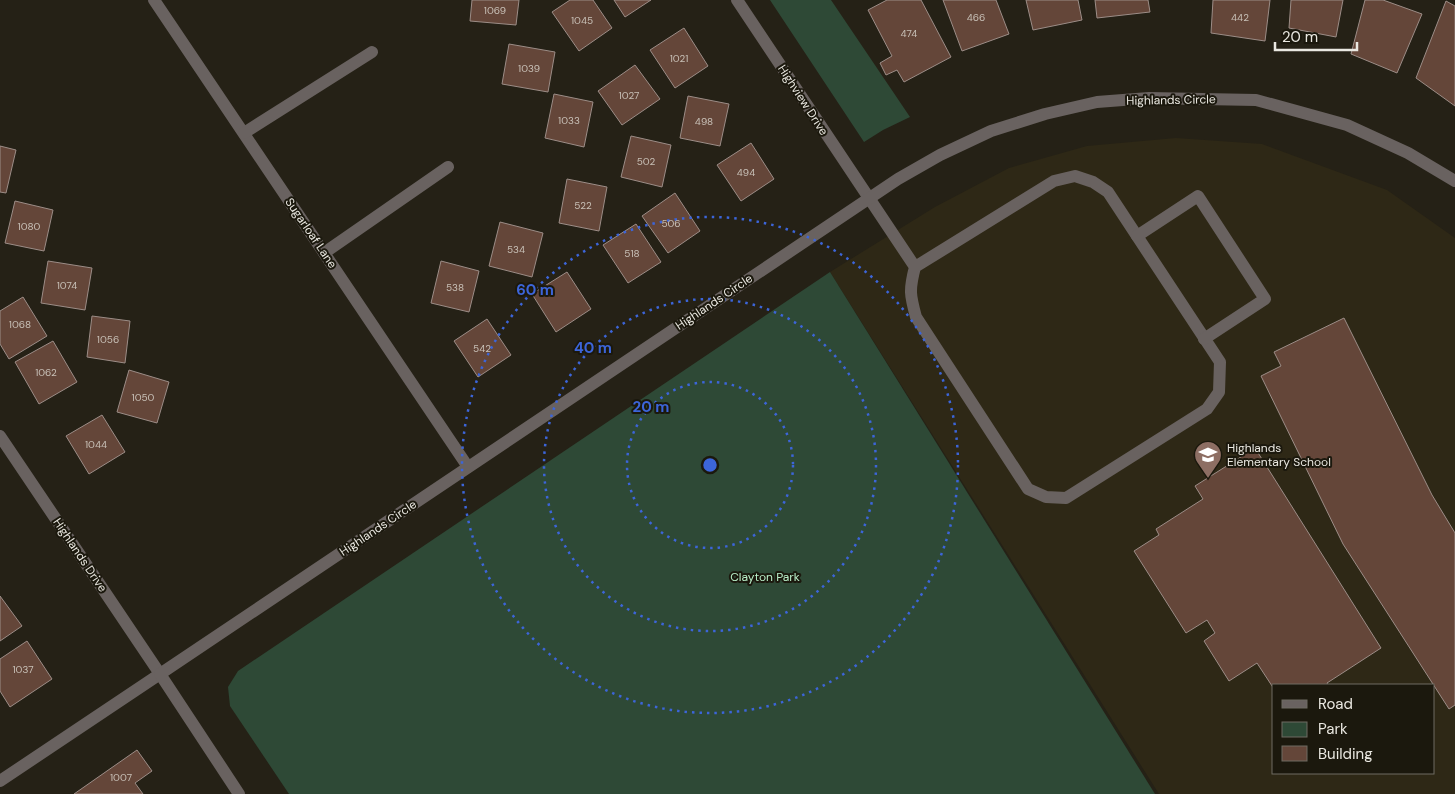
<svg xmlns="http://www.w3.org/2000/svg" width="1455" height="794" font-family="'DM Sans',sans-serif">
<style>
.built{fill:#2e2816;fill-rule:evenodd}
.green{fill:#2e4936}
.building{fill:#644639;stroke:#9c8d87}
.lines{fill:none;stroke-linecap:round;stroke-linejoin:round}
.minor{stroke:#696260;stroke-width:12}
.ring{fill:none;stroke:#3c65d9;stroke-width:2.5;stroke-dasharray:2.5 5}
.labels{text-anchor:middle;stroke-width:4;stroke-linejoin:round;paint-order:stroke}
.number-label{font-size:10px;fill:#c8c0b7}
.street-label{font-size:12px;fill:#eae8e1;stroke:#1b180d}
.poi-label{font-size:12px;fill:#eae8e1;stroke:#1b180d;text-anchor:start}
.park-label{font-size:12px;fill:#b9efc9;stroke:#1b180d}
.centre{fill:#3c65d9;stroke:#1b180d;stroke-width:2.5}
.ring-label{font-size:15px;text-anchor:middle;font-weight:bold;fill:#3c65d9;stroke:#1b180d;stroke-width:4;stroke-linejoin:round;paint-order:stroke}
</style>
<rect width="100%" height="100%" fill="#252116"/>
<path class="built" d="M1176,138L1262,144L1387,190L1455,238V794H1159L830,272L935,207L1009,168L1087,146ZM1274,685H1434V773H1274Z"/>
<g class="green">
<polygon points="770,0 831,0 910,117 883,130 864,142"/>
<polygon points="830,272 1155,794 289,794 230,706 228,687 238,671"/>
</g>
<g class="building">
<polygon points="472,0 519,0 516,25 470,21"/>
<polygon points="570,0 593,0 612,28 579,51 552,12"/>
<polygon points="614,0 651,0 625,17"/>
<polygon points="887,0 921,0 951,57 904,82 897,70 886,75 880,63 892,56 868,10"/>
<polygon points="943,0 996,0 1009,34 962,51"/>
<polygon points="1026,0 1078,0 1082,20 1033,30"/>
<polygon points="1095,0 1148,0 1150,12 1097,18"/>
<polygon points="1213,0 1270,0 1265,41 1211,33"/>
<polygon points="1291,0 1343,0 1336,37 1289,28"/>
<polygon points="1365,0 1383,0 1422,14 1397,73 1351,54"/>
<polygon points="1446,1 1455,6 1455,106 1416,78"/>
<polygon points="684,28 708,66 675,88 650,50"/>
<polygon points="509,44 555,52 548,92 502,84"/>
<polygon points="635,65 660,99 622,125 598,91"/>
<polygon points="554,94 593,102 584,147 545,138"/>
<polygon points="688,96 729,104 720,146 680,138"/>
<polygon points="631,136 671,145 662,187 621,177"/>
<polygon points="751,143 774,179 741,201 717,165"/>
<polygon points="0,146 16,150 6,193 0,192"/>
<polygon points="567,179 607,187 599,231 559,223"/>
<polygon points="675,193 700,231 668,253 642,216"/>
<polygon points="15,201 53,210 44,251 5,243"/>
<polygon points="500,222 543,233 532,277 489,266"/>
<polygon points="636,224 661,262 628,283 603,245"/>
<polygon points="48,261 92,268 85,310 41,303"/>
<polygon points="441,261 479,271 469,312 431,303"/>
<polygon points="567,272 591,309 556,332 532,294"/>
<polygon points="23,297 47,336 9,359 0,344 0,311"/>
<polygon points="92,316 130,321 125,363 87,357"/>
<polygon points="1344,318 1432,495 1455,533 1455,705 1449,709 1343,544 1261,376 1281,366 1274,352"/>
<polygon points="487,319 511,355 478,377 454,341"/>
<polygon points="53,341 77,382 39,404 15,362"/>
<polygon points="129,370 169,382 157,423 117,412"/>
<polygon points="102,415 125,452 89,474 66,436"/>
<polygon points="1255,448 1381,648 1327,683 1328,685 1274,685 1274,689 1257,663 1229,681 1204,641 1215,633 1207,620 1186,633 1134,551 1159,535 1156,529 1203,499 1195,486"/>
<polygon points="0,596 22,626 0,641"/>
<polygon points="27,641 52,679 10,707 0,691 0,659"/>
<polygon points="137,750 152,771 135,783 143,794 74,794"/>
</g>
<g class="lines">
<g class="minor">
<polyline points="154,0 468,467"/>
<path d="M737,0L915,267C909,290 910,295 916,317L1028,489L1046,497L1066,498L1207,409L1219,392L1220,362L1108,192L1093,182L1075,176L1054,181L915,267"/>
<polyline points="244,133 372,52"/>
<polyline points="1137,236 1198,196 1265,299 1204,339"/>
<polyline points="324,253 448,167"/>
<polyline points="0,436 160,674 0,781"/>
<polyline points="239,794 160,674 898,179 940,155 991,131 1045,114 1097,102 1149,98 1256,100 1347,125 1408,153 1455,181"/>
</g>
</g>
<g class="ring">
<circle cx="710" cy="465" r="83"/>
<circle cx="710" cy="465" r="166"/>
<circle cx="710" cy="465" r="248"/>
</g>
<defs>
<symbol id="school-pin" viewBox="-11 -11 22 30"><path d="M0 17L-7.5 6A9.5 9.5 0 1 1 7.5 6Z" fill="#8d6e63" stroke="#1b180d"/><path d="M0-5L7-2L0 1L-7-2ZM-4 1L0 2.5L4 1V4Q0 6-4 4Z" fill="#fff"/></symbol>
</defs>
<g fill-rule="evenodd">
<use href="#school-pin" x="1192" y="439" width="32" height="43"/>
</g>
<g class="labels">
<g class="number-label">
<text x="495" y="14">1069</text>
<text x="976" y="21">466</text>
<text x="1240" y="21">442</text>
<text x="582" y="24">1045</text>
<text x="909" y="37">474</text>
<text x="679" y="62">1021</text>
<text x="529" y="72">1039</text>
<text x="629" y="99">1027</text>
<text x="569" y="124">1033</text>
<text x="704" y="125">498</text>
<text x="646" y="165">502</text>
<text x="746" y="176">494</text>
<text x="583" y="209">522</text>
<text x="671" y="227">506</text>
<text x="29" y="230">1080</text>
<text x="516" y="253">534</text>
<text x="632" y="257">518</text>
<text x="67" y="289">1074</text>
<text x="455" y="291">538</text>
<text x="20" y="328">1068</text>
<text x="108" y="343">1056</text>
<text x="482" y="352">542</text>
<text x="46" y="376">1062</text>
<text x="143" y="401">1050</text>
<text x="96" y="448">1044</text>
<text x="23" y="673">1037</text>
<text x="121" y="781">1007</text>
</g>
<g class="street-label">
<text transform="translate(803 100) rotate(57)" y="4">Highview Drive</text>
<text transform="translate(1171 100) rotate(-1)" y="4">Highlands Circle</text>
<text transform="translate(311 233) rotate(56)" y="4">Sugarloaf Lane</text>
<text transform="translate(714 302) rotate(-34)" y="4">Highlands Circle</text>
<text transform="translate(378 528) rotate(-34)" y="4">Highlands Circle</text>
<text transform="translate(80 555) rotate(56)" y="4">Highlands Drive</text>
</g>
<g class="poi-label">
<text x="1227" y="452">Highlands<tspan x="1227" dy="14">Elementary School</tspan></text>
</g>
<g class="park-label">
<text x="765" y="581">Clayton Park</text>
</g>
</g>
<circle cx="710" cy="465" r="8" class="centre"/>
<g class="ring-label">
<text x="535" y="295">60 m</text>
<text x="593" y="353">40 m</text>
<text x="651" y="412">20 m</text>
</g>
<rect x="1272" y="684" width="162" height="90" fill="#1b180d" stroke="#6e6b62"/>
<rect x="1282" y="700" width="25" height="8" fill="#696260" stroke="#6e6b62"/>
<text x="1318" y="709" font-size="15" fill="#eae8e1">Road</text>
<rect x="1282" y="722" width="25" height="15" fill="#2e4936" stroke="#6e6b62"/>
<text x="1318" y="734" font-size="15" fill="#eae8e1">Park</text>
<rect x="1282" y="746" width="25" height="15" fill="#644639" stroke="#6e6b62"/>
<text x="1318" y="759" font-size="15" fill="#eae8e1">Building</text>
<path d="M1275 42v8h82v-8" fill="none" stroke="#eae8e1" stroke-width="2.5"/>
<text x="1282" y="42" font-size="15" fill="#eae8e1" stroke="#1b180d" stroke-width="4" paint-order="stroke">20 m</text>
</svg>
